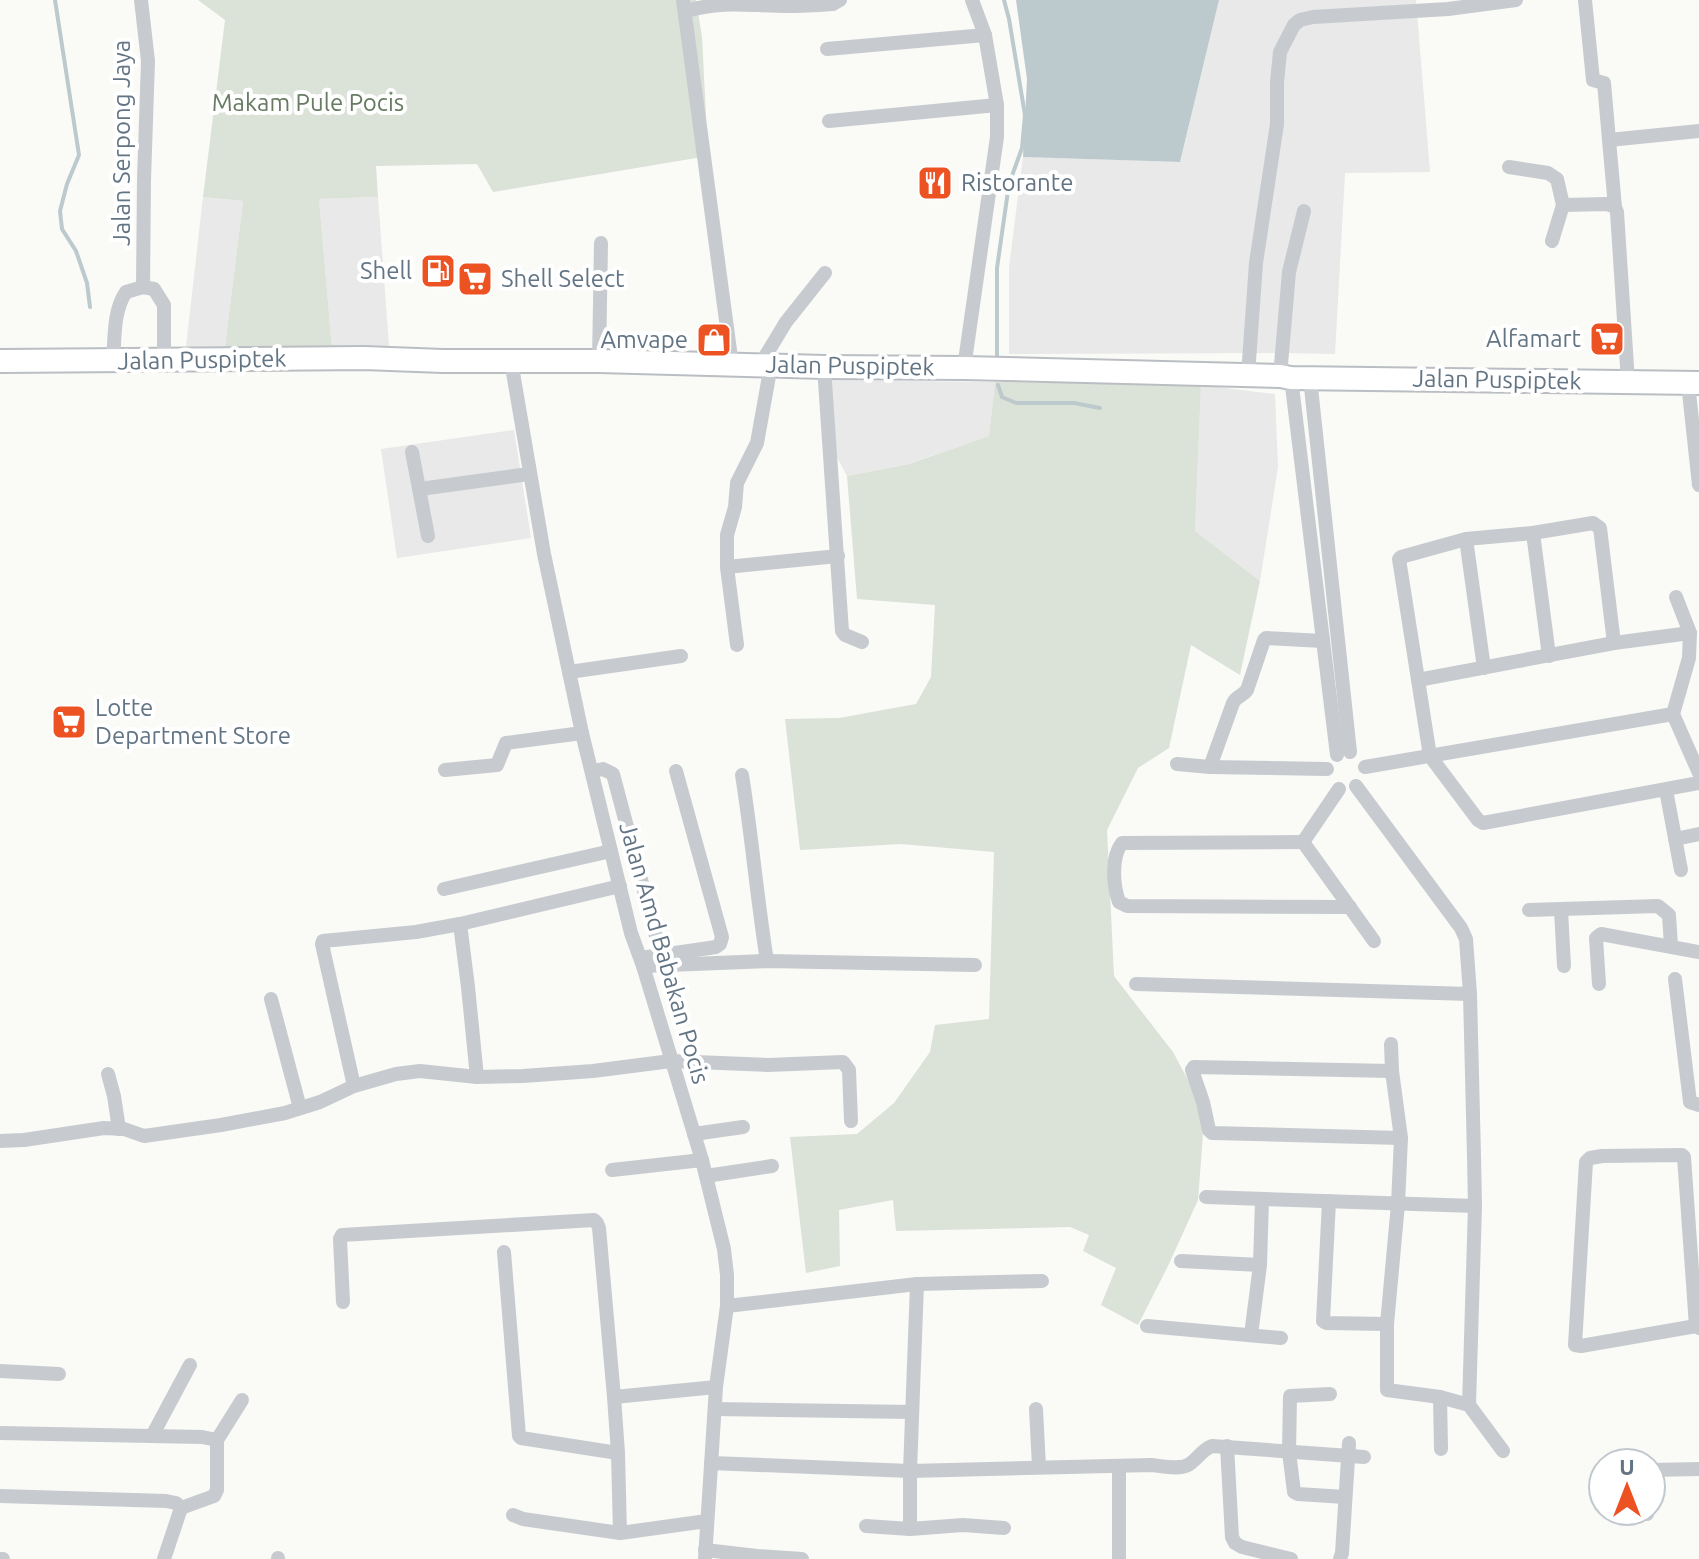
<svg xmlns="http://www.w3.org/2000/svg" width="1699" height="1559" font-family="Ubuntu,sans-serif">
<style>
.built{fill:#e8e9e8}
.green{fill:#dbe2d8}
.water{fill:#bdcacd}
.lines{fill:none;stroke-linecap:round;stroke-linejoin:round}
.stream{stroke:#bdcacd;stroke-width:4}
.primary-casing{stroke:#babec2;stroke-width:26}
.minor{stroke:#c7cbcf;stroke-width:14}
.primary{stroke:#fff;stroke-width:22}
.labels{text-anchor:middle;stroke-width:8;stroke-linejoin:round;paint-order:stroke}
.park-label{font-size:24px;fill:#677b62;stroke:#fff}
.street-label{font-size:24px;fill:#637584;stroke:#fff}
.poi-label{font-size:24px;fill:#637584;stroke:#fff;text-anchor:start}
</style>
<rect width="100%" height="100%" fill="#fafaf7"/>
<g class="built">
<polygon points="1219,0 1416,0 1430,172 1345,173 1335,354 1285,353 1009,354 1009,267 1023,157 1180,162"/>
<polygon points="203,197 243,201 225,347 186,347"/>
<polygon points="378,197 389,346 332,348 319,199"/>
<polygon points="828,380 995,382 989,436 908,464 847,476 829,442"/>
<polygon points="1201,385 1275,394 1278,467 1260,581 1195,531"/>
<polygon points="514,430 531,538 397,558 381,449"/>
</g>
<g class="green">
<polygon points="198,0 696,0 702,37 708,156 493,192 477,164 376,166 378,197 319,199 332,348 225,347 243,201 203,197 225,20"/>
<polygon points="995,382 1201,385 1195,531 1260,581 1240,675 1191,645 1169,748 1138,768 1107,830 1114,976 1173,1052 1195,1093 1203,1134 1198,1200 1168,1266 1138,1325 1101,1305 1116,1268 1083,1251 1089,1235 1070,1227 896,1231 893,1200 839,1210 840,1266 806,1273 790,1137 857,1134 894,1103 930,1052 935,1025 989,1019 994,852 901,844 800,850 785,719 839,718 916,704 931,677 935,605 857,599 847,476 909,464 989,436"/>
</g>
<polygon class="water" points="1016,0 1219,0 1180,162 1023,157 1027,79"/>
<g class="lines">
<g class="stream">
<polyline points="55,0 79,155 67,184 60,211 62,229 76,251 87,283 90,307"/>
<polyline points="997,356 997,268 1009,184 1022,148 1025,115 1009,19 1004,0"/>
<polyline points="998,385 1002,397 1016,403 1074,403 1100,408"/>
</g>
<defs>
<polyline id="primary" points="0,361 364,358 443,361 599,361 824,367 964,368 1280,376 1291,378 1699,383"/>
</defs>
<use href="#primary" class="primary-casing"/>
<g class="minor">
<polyline points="141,0 148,61 144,180 143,287"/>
<polyline points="683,0 732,365"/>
<polyline points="1585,0 1593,80 1604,83 1609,140 1699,131"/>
<path d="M686,11C726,0 748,6 788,6C803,6 818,5 833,4L840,0"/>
<polyline points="827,49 985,35"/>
<polyline points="829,121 997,105"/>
<polyline points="1609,140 1615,207"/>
<polyline points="1509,167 1548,173 1557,179 1563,205 1552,241"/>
<polyline points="1563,205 1607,204 1615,207 1617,212 1628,382"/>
<path d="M113,361C115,338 113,311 126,292L143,287L154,289L164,305V360"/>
<polyline points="511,361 544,554 582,733 631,933 643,966 702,1160 724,1249 727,1275 727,1306 716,1387 705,1559"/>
<polyline points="599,361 601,243"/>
<polyline points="760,365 786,322 825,273"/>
<polyline points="824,367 842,631 845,635 862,642"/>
<polyline points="964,368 997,137 997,105 985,35 972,0"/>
<polyline points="1248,375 1256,263 1277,124 1277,82 1280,52 1294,25 1300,20 1313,17 1448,9 1516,0"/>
<polyline points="1280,376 1289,272 1304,211"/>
<polyline points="1291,378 1337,755"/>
<polyline points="1310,378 1350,752"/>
<polyline points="1688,383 1699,485"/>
<polyline points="412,452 428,536"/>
<polyline points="420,489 529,474"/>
<polyline points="1533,533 1549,656"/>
<polyline points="1466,539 1484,668"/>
<polyline points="727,567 838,556"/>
<polyline points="1676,597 1690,633 1689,658 1673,714 1699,773"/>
<polyline points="1614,643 1600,528 1593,523 1533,533 1466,539 1401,557 1399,559 1430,756 1478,820 1483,823 1699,783"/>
<polyline points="737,645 727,567 727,535 735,507 737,483 757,443 771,365"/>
<polyline points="569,672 681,656"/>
<polyline points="1418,680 1614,643 1690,633"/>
<polyline points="1177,764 1210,767 1327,769"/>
<path d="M1210,767L1233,703C1236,696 1243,696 1247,690L1264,640L1266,638L1323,641"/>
<polyline points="1365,767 1673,714"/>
<polyline points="445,770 497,765 506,743 582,733"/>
<polyline points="593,771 603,769 613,774 661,955"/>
<path d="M742,775C752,837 757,899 767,961"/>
<polyline points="1356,786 1461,928 1466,939 1470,994 1474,1156 1475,1206 1469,1405"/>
<polyline points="1339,789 1303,842 1374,941"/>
<polyline points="1666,790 1681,870"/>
<polyline points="1675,839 1699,834"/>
<path d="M1303,842L1122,843C1111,857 1113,885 1119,902L1127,906L1350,907"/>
<polyline points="444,889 611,851"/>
<polyline points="1529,910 1658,906 1669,915 1671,946"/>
<polyline points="1561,910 1564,966"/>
<polyline points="460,924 468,987 477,1077"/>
<polyline points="641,958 716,947 720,944 722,937 676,771"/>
<polyline points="643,966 767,961 975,965"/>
<polyline points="1675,979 1690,1102 1699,1105"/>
<polyline points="1136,984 1470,994"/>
<polyline points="1599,984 1596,938 1601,934 1699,952"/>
<polyline points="271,999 300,1108"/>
<polyline points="1391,1044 1392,1071 1401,1138 1398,1204 1387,1324 1387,1390 1440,1397 1469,1405 1503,1451"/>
<polyline points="1392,1071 1194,1067 1192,1070 1203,1102 1209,1130 1212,1133 1401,1138"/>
<polyline points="108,1074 114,1096 119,1129"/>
<polyline points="354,1086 322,944 323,941 416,932 460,924 620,886"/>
<polyline points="694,1134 743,1127"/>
<polyline points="0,1141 24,1140 104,1128 124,1129 144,1136 221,1125 285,1113 320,1102 354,1086 396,1074 420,1071 477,1077 523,1076 593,1071 671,1061 768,1065 843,1062 849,1070 851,1121"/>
<polyline points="612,1170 702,1160"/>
<polyline points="706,1176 772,1166"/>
<polyline points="1206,1197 1475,1206"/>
<polyline points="1329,1201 1323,1321 1326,1323 1387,1324"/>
<polyline points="504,1252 519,1436 521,1438 618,1453"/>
<polyline points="1181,1261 1260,1265"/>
<path d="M917,1284L910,1471L1151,1465C1162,1466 1182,1471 1191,1463C1199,1457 1202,1450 1212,1446L1364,1457"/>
<polyline points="343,1302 340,1239 342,1235 594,1220 597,1223 599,1228 614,1397 716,1387"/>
<polyline points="727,1306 917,1284 1042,1281"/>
<polyline points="1147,1326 1281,1338"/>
<polyline points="1696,1326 1581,1346 1575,1345 1586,1162 1590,1158 1602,1156 1682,1155 1684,1157 1696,1326 1699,1328"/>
<polyline points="1251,1335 1260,1265 1262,1199"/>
<polyline points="0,1371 59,1374"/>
<polyline points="1330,1394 1290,1396 1289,1452 1294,1492 1298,1494 1345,1497"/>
<polyline points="614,1397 618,1453 620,1533 707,1521"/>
<polyline points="1440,1397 1441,1449"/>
<polyline points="715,1409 912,1412"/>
<polyline points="1036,1409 1039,1467"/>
<polyline points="0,1433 202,1437 217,1440"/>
<polyline points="152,1436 190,1365"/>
<polyline points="1227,1446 1232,1537 1235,1543 1242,1547 1291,1559"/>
<polyline points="711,1463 910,1471 910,1529 866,1526"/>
<polyline points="1651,1470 1699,1469"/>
<polyline points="0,1496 166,1501 176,1503 181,1508 164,1559"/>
<polyline points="181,1508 214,1496 217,1490 217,1440 242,1400"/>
<polyline points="1647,1511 1647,1514"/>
<polyline points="513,1515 523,1519 620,1533"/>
<polyline points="910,1529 963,1525 1004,1528"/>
<polyline points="705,1550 757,1556 802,1559"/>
<polyline points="0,1559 3,1559"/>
<polyline points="278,1559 278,1558"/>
<polyline points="1119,1559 1119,1466"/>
<polyline points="1340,1559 1342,1553 1349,1443"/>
</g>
<use href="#primary" class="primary"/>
</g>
<defs>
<symbol id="restaurant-square" viewBox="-11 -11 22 22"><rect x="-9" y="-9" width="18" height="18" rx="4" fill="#ed5223" stroke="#fff"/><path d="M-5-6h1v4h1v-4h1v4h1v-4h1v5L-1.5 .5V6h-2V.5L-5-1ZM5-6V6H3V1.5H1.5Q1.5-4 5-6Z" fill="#fff"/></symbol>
<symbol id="fuel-square" viewBox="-11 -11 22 22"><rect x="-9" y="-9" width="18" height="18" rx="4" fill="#ed5223" stroke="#fff"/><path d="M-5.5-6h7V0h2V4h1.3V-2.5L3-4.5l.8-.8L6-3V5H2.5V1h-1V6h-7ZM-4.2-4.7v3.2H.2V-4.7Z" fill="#fff"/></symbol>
<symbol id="supermarket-square" viewBox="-11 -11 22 22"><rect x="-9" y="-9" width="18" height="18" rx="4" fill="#ed5223" stroke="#fff"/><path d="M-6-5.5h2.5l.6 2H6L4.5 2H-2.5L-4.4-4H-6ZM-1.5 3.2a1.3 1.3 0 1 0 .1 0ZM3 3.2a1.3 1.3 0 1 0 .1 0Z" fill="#fff"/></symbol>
<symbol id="shop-square" viewBox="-11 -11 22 22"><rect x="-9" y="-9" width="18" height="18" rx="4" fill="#ed5223" stroke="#fff"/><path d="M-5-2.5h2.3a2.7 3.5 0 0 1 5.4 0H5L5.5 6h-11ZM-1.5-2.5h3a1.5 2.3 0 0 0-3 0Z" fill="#fff"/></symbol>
</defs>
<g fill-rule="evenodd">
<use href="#restaurant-square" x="915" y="163" width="40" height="40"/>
<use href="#fuel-square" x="418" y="251" width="40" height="40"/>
<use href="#supermarket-square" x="455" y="259" width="40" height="40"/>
<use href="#supermarket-square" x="1587" y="319" width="40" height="40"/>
<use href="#shop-square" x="694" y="320" width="40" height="40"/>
<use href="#supermarket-square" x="49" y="702" width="40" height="40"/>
</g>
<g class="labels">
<g class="park-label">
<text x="308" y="111">Makam Pule Pocis</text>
</g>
<g class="street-label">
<text transform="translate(122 143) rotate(-90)" y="8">Jalan Serpong Jaya</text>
<text transform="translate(202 360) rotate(-1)" y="8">Jalan Puspiptek</text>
<text transform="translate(850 366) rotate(1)" y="8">Jalan Puspiptek</text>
<text transform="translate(1497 380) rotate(1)" y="8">Jalan Puspiptek</text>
<text transform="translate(664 953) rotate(74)" y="8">Jalan Amd Babakan Pocis</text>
</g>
<g class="poi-label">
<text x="961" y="191">Ristorante</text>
<text x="412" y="279" text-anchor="end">Shell</text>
<text x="501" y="287">Shell Select</text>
<text x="1581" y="347" text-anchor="end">Alfamart</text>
<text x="688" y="348" text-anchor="end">Amvape</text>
<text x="95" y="716">Lotte<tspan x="95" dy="28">Department Store</tspan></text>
</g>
</g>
<g transform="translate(1627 1487)"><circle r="38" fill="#ffffff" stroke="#c1c8ce" stroke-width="2"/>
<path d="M0-6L14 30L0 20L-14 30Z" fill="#ed5223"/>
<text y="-12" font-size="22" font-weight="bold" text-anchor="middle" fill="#637584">U</text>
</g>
</svg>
